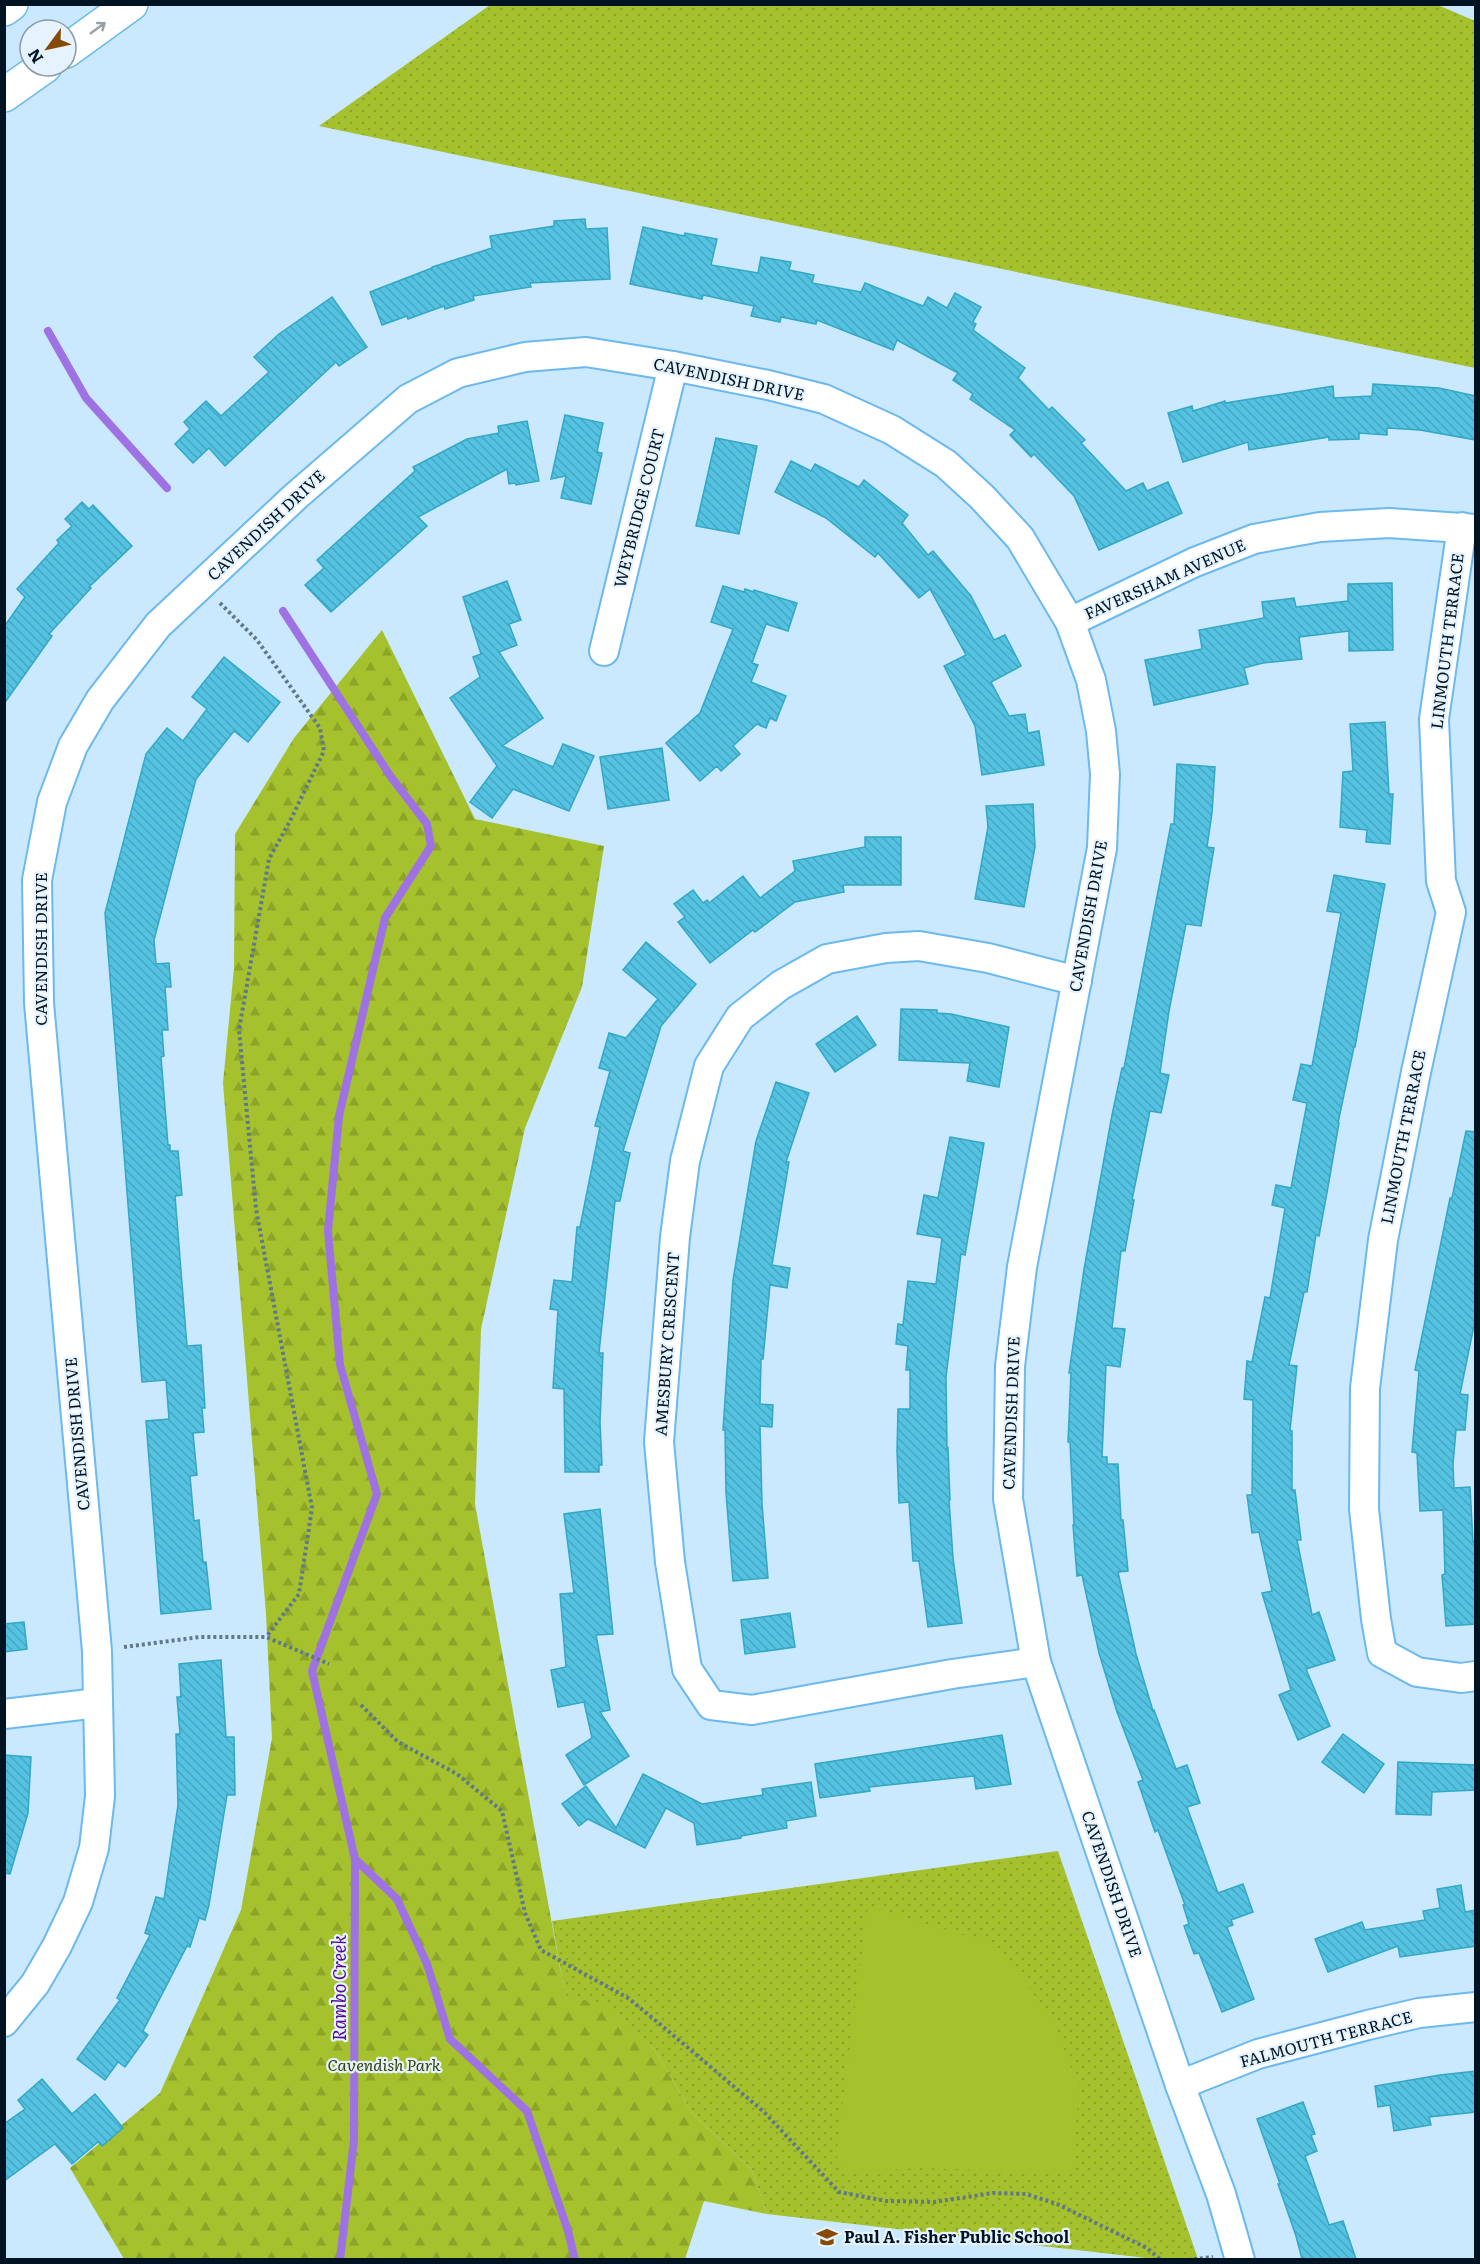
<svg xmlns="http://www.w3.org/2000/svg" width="1480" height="2264" font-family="Literata,serif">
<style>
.grass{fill:url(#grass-dots)}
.forest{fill:url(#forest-firs)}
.garden{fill:#a5c12d}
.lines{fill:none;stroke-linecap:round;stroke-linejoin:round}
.stream{stroke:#9f72e4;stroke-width:8}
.building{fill:url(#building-back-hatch);stroke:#33a7c6;stroke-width:1.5}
.minor-casing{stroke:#6bb9ee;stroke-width:32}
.highway-casing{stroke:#6bb9ee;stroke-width:36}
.path{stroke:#60788a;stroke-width:4;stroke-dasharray:3 3;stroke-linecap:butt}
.minor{stroke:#fff;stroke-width:28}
.highway{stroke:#fff;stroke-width:33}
.oneway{stroke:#99a1a7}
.labels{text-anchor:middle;stroke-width:4.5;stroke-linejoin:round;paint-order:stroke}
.street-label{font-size:16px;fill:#001322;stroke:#e4f3fe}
.park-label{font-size:16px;font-style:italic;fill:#353f04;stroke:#e4f3fe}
.poi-label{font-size:16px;font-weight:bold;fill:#001322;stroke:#e4f3fe;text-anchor:start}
.water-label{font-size:18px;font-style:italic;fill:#550597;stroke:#e4f3fe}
</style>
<defs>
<pattern id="grass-dots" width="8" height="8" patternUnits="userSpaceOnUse" patternTransform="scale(1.5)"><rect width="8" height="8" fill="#a5c12d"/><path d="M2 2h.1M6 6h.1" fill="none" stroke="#8ca528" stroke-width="1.8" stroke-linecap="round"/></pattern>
<pattern id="forest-firs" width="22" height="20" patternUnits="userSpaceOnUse" patternTransform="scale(1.5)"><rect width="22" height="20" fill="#a5c12d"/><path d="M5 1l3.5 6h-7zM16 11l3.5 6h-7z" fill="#8ca528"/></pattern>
<pattern id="building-back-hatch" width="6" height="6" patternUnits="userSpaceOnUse" patternTransform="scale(1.5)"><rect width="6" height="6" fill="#54c2e1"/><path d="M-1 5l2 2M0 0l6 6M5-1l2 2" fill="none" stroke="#47a6c1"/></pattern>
</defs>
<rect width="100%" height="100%" fill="#cae8fe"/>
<g class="grass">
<polygon points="490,5 1438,5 1475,21 1475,368 319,126"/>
<polygon points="1058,1851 1198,2259 1155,2259 767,2214 752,2170 692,2113 654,2049 612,2010 565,1996 552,1921"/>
</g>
<polygon class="forest" points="382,630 475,819 604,846 582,987 525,1128 481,1329 475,1504 565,1995 612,2009 654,2049 692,2113 752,2170 767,2214 704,2201 685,2259 124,2259 70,2168 160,2093 241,1910 272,1738 266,1614 223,1083 234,968 235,834 294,738"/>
<polygon class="garden" points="868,1907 995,1944 1053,2019 1079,2088 1072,2173 922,2168 849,2172 836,2156"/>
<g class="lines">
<g class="stream">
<polyline points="48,331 86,398 167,488"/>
<polyline points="283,611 391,777 427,824 431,846 385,918 339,1116 328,1231 340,1365 377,1494 312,1671 355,1859 354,2140 340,2260"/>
<polyline points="355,1859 397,1899 427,1964 450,2039 527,2111 568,2231 575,2260"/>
</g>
</g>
<g class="building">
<polygon points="585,219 586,229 607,228 610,279 530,283 531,287 473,296 474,300 445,309 444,306 408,319 407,316 382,325 370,292 432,268 432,267 492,248 490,236 554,226 554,221"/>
<polygon points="643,227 684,236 685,233 717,239 711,265 758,273 761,257 791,262 789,270 814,275 812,283 861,292 865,283 923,306 928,297 947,308 955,293 981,307 973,322 976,324 973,330 1025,368 1018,378 1049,410 1052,407 1085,440 1081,443 1126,491 1143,483 1147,491 1168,482 1182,513 1099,550 1074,496 1034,454 1031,457 1010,435 1015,430 970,399 973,394 953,380 958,373 897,340 893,350 817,320 816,324 781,317 780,322 751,316 754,306 703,295 702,299 630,284"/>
<polygon points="332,297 367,347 339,366 336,362 225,466 209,448 193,463 175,444 190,429 184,422 206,401 221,416 269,372 254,357 279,334"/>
<polygon points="1373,384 1439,388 1476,396 1476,440 1420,430 1387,428 1387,435 1359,433 1359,439 1329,440 1329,437 1249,450 1248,442 1183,462 1168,413 1192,406 1193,411 1225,401 1225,403 1333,386 1334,398 1372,396"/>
<polygon points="565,415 603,423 597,452 602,453 591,504 561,498 566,476 551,479"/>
<polygon points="527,421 539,481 516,485 515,483 509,484 507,469 418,517 427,526 331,612 305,585 324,568 317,560 415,471 413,467 467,439 499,433 498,426"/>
<polygon points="716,438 757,446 739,534 696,526"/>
<polygon points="791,461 811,471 815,464 859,487 864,480 908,515 902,523 928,555 933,551 971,596 994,640 1005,635 1021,666 991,682 1009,716 1025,714 1028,733 1039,731 1044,765 982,775 975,726 944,666 966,655 930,589 919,598 878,553 875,557 826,518 775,492"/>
<polygon points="82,502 89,509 93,505 132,546 89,587 91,588 49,634 52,636 4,704 4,627 25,597 17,589 59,543 57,540 72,526 65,519"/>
<polygon points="507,581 521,620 509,624 517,645 499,652 543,718 502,746 553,767 563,744 594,756 569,811 513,789 492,818 470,802 497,766 450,698 480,677 473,657 481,654 463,597"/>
<polygon points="1392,583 1393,650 1349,651 1349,631 1299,637 1302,659 1263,663 1244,668 1248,684 1154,705 1145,660 1202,649 1199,630 1264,618 1262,602 1294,598 1296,607 1348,601 1348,584"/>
<polygon points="723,586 744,592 745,589 754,592 754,590 797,603 788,631 766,624 752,663 758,665 751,682 786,696 776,721 770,718 766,728 757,724 733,746 740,754 721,771 717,766 700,781 666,743 700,713 733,629 711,622"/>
<polygon points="224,657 280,702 248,742 234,731 196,779 154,940 156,964 169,963 171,987 165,987 168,1030 162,1030 164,1056 161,1057 168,1145 170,1145 170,1151 178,1151 182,1195 175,1196 187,1346 201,1345 205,1408 202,1408 204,1432 193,1433 197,1475 190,1476 194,1521 199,1520 203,1562 206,1562 211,1609 161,1614 146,1421 169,1419 166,1380 142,1382 105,913 146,754 167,728 183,741 207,709 192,697"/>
<polygon points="1385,722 1389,794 1393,794 1390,844 1366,842 1367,830 1340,827 1343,772 1353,771 1350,724"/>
<polygon points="662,748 669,800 608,809 600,757"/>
<polygon points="1177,764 1215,767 1212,813 1207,847 1214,848 1201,926 1186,924 1169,1011 1160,1073 1169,1075 1161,1113 1150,1111 1132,1200 1134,1200 1125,1251 1121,1251 1112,1328 1125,1329 1120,1367 1106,1365 1102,1457 1107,1457 1107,1464 1118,1464 1121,1520 1123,1520 1128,1571 1118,1572 1136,1654 1153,1711 1154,1710 1176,1769 1187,1765 1200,1803 1187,1807 1218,1893 1243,1884 1253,1912 1231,1920 1233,1925 1227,1927 1254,1999 1222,2012 1199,1953 1194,1954 1184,1926 1189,1924 1183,1905 1185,1905 1158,1830 1155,1832 1138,1782 1143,1780 1117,1712 1099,1653 1082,1575 1077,1576 1073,1525 1074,1525 1070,1442 1068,1442 1071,1373 1069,1373 1084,1269 1112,1115 1122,1068 1124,1068 1171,824 1174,824"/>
<polygon points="1033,804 1035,847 1024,907 975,899 988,827 986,806"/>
<polygon points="865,837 901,837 901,885 843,885 844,892 795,902 755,932 753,930 710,963 678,922 685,917 674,904 693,890 703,903 707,900 709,903 743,876 760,898 795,871 793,861 865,847"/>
<polygon points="1334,875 1385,884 1355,1047 1354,1047 1338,1123 1339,1123 1328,1187 1319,1236 1316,1235 1307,1292 1304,1292 1289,1365 1297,1366 1290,1430 1292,1431 1292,1490 1295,1490 1301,1540 1297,1540 1312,1615 1319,1612 1335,1660 1306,1669 1330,1726 1298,1740 1279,1695 1291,1690 1262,1593 1272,1591 1259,1532 1252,1533 1247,1495 1252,1495 1253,1400 1244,1399 1247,1361 1252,1362 1265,1297 1270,1298 1285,1208 1272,1205 1276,1185 1291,1188 1307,1103 1293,1100 1301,1064 1312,1066 1341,913 1327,911"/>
<polygon points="646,942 696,984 661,1026 623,1151 630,1153 620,1201 615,1201 599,1353 603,1353 600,1422 602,1465 599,1465 599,1472 565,1472 564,1389 553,1388 558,1310 550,1309 554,1280 572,1282 577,1227 580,1227 600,1127 595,1126 610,1071 599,1068 609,1033 626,1038 658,999 623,970"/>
<polygon points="901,1009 937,1010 937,1013 951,1014 1009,1027 999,1087 967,1081 970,1063 899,1060"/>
<polygon points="857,1016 876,1045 835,1072 816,1044"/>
<polygon points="776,1082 809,1093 786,1162 789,1162 772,1265 790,1268 787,1288 770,1285 763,1359 761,1359 760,1404 773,1405 772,1427 760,1426 762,1504 768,1578 733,1581 726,1493 725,1430 723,1430 733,1280 756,1141"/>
<polygon points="1466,1131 1476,1132 1476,1316 1460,1394 1468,1395 1465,1430 1456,1430 1453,1464 1454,1488 1470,1487 1473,1542 1476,1542 1476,1624 1446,1626 1442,1575 1445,1574 1443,1510 1420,1511 1417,1453 1412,1452 1419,1371 1415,1370 1450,1198 1452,1198"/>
<polygon points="950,1137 984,1143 965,1255 961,1254 946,1377 947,1449 948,1448 950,1500 949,1500 953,1558 962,1623 928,1627 919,1561 913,1561 909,1502 899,1503 897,1451 898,1409 910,1409 910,1370 906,1370 908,1346 896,1344 898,1324 903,1325 908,1281 936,1284 942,1238 917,1234 924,1195 938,1198"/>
<polygon points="600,1509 613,1634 596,1635 610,1710 600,1712 629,1756 584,1785 566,1755 592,1738 584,1702 558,1707 551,1670 566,1667 560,1594 574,1593 564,1514"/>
<polygon points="790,1613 795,1647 745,1654 741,1620"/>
<polygon points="24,1622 27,1649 4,1652 4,1624"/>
<polygon points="221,1660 226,1737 234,1737 235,1795 227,1795 209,1905 205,1920 199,1918 190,1947 187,1946 143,2031 148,2035 125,2067 118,2062 105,2080 77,2059 120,2000 117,1998 150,1935 145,1933 156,1897 164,1899 178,1805 176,1734 180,1734 177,1697 181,1697 179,1664"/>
<polygon points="1343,1734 1384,1764 1364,1793 1322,1762"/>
<polygon points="1002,1735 1011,1784 976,1789 974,1776 869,1787 870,1791 820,1798 815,1764"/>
<polygon points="4,1755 31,1757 28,1813 10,1874 4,1873"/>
<polygon points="1398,1762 1476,1765 1476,1790 1432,1792 1431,1815 1396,1814"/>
<polygon points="643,1774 702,1804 763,1795 762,1789 811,1782 816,1816 786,1821 787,1828 741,1836 741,1838 697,1845 694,1823 666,1808 645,1848 588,1819 579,1826 562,1804 586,1786 616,1828"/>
<polygon points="1461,1885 1465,1912 1476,1910 1476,1946 1400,1957 1398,1946 1328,1972 1315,1939 1362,1922 1365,1930 1425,1920 1423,1911 1440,1908 1437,1889"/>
<polygon points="1476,2071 1476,2112 1429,2117 1431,2125 1394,2131 1390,2105 1378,2107 1375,2086 1440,2075"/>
<polygon points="42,2079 72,2114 95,2094 123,2128 102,2146 98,2142 72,2164 55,2144 4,2181 4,2124 25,2109 18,2100"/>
<polygon points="1303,2102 1315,2134 1311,2135 1317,2151 1305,2156 1329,2225 1343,2221 1356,2259 1302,2259 1296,2236 1278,2184 1280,2184 1257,2119"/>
</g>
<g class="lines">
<defs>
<g id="minor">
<polyline points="1462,527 1434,719 1441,881 1451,912 1416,1072 1383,1240 1365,1388 1364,1509 1376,1619 1382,1653 1417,1672 1461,1678 1476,1676"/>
<polyline points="1070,622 1195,562 1254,539 1320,527 1389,523 1476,529"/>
<polyline points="604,651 673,366"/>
<polyline points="1036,1662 952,1674 752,1710 711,1705 687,1669 670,1562 659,1442 675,1237 685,1161 709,1066 740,1017 781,985 827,959 886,948 919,946 988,958 1077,981"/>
<polyline points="4,1714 98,1703"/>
<polyline points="4,2022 35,1984 57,1946 78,1902 94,1848 100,1796 97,1651 39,1003 37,880 52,802 73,746 100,700 158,625 296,496 408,399 458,373 525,357 586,352 673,366 768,385 824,399 892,430 946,464 982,497 1020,538 1070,622 1091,680 1101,731 1105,774 1102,848 1022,1267 1010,1366 1008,1499 1036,1662 1180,2085 1221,2194 1240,2260"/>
<polyline points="1180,2085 1258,2054 1368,2025 1419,2013 1476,2007"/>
</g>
<g id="highway">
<polyline points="4,9 11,4"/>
<polyline points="66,51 131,4"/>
<polyline points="4,95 45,66"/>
</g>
</defs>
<use href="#minor" class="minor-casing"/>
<use href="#highway" class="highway-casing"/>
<g class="path">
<polyline points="220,603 257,640 320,728 324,751 290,821 269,859 239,1030 256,1209 312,1508 299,1594 266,1637"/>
<polyline points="124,1647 200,1637 266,1637 329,1664"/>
<polyline points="361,1705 398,1742 457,1774 502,1811 525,1913 541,1950 628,1998 661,2025 764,2112 839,2192 886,2201 934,2202 993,2193 1026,2194 1057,2204 1147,2248 1161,2260"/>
<polyline points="1188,2260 1213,2257"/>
</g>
<use href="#minor" class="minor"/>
<use href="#highway" class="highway"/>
</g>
<defs><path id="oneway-shaft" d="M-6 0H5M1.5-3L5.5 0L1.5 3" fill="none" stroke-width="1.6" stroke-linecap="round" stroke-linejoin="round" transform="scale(1.5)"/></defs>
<use class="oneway" href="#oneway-shaft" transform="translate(98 28) rotate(-36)"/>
<defs>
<symbol id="school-bare" viewBox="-9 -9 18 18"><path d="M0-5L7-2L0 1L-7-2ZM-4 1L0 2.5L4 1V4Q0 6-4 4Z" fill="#864a05" stroke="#e4f3fe" stroke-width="2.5" paint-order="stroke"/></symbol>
</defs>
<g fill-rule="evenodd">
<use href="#school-bare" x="812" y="2222" width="30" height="30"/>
</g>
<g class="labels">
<g class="street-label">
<text transform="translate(729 379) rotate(12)" y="6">CAVENDISH DRIVE</text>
<text transform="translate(639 508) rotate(-76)" y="6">WEYBRIDGE COURT</text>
<text transform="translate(266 525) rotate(-43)" y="6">CAVENDISH DRIVE</text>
<text transform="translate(1165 579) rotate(-24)" y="6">FAVERSHAM AVENUE</text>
<text transform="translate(1447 641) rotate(-83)" y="6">LINMOUTH TERRACE</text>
<text transform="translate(1088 916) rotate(-80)" y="6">CAVENDISH DRIVE</text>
<text transform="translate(41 949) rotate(-90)" y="6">CAVENDISH DRIVE</text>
<text transform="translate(1403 1137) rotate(-79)" y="6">LINMOUTH TERRACE</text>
<text transform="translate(667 1344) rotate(-86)" y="6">AMESBURY CRESCENT</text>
<text transform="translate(1011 1413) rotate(-88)" y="6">CAVENDISH DRIVE</text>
<text transform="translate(77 1434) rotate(-95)" y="6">CAVENDISH DRIVE</text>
<text transform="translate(1112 1884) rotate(71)" y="6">CAVENDISH DRIVE</text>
<text transform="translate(1326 2039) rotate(-15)" y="6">FALMOUTH TERRACE</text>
</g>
<g class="park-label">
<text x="384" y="2071">Cavendish Park</text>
</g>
<g class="poi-label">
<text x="844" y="2243">Paul A. Fisher Public School</text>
</g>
<g class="water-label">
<text transform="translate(340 1988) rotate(-90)" y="6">Rambo Creek</text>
</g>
</g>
<rect width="1480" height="2264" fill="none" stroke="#001322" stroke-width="12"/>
<g transform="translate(48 48) rotate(237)"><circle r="28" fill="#e4f3fe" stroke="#8999a6" stroke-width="1.5"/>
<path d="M0-4.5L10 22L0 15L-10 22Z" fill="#864a05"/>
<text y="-9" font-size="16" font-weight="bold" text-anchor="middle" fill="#001322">N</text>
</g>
</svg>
